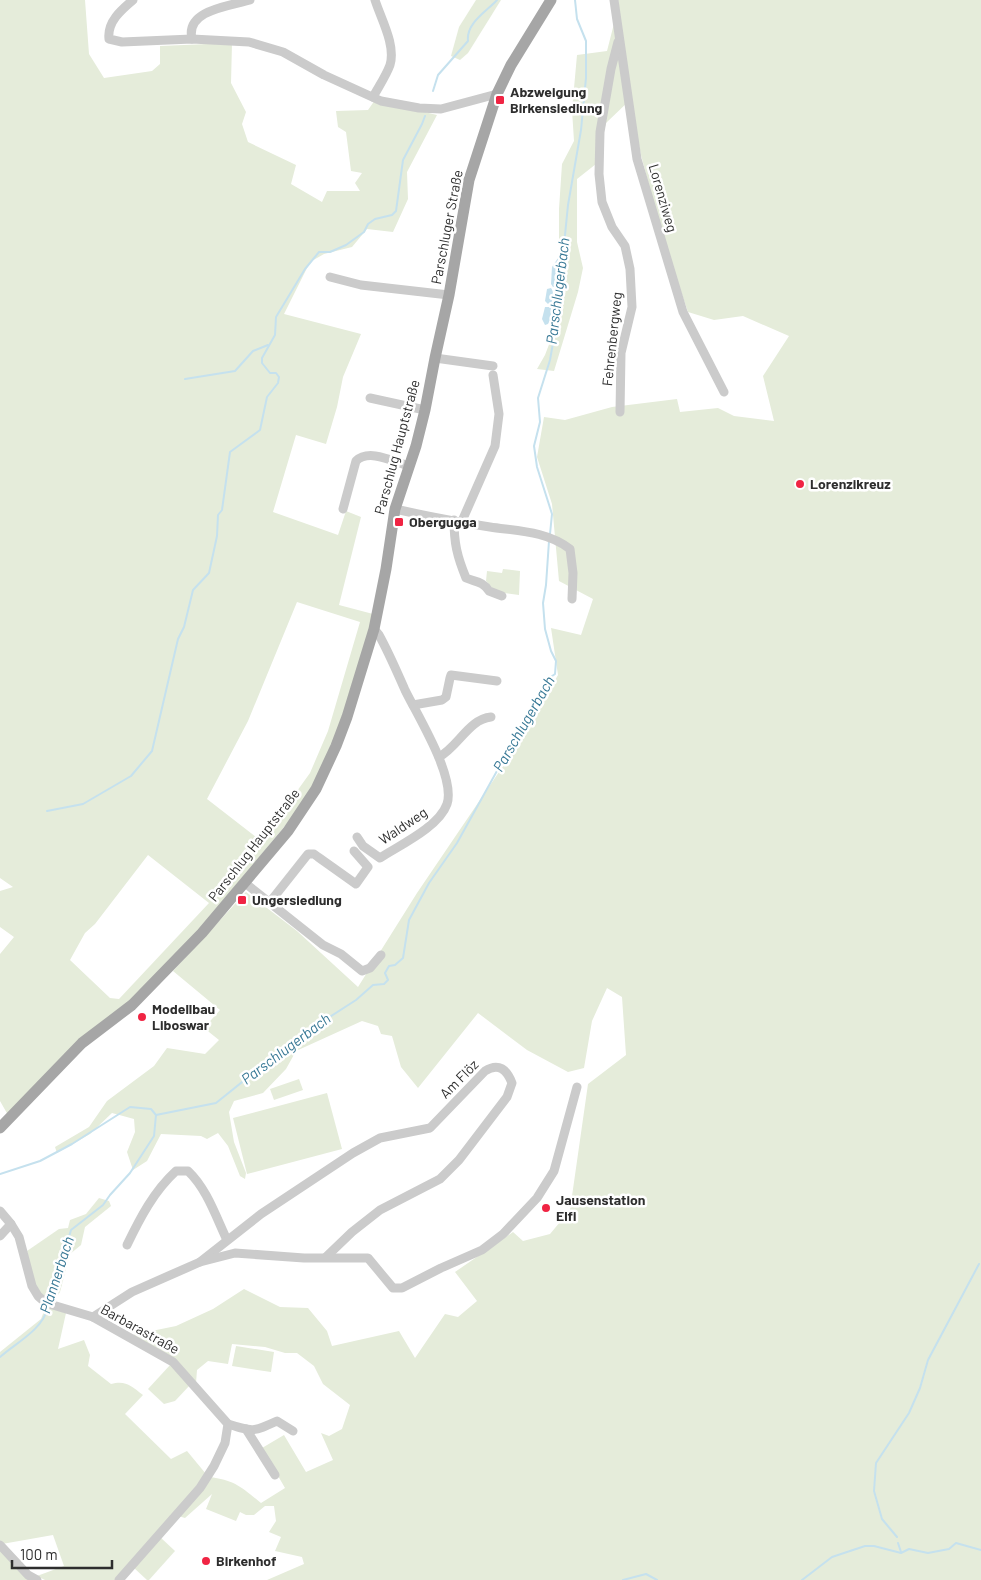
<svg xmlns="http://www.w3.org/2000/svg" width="981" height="1580" font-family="Barlow,sans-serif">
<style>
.green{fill:#e5ecda;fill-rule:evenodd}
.water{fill:#c5e1ee}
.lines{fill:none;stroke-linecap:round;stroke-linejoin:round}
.stream{stroke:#c5e1ee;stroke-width:2}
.minor{stroke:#cbcbcb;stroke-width:9}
.major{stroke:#a6a6a6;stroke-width:11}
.poi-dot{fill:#f02443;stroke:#fff;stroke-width:2}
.labels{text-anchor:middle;stroke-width:5;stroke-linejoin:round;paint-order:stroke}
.poi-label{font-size:14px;font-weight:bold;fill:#2e2e2e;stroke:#fff;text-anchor:start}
.street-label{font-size:14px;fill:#2e2e2e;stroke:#fff}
.water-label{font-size:15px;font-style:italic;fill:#377895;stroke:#fff}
</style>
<rect width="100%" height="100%" fill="#fff"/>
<g class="green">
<path d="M0,0H85L89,54L104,78L152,71L160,64V46L232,43L231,83L246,112L242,124L248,142L296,165L291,184L322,202L327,191H360L355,183L362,173L351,171L346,132L338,127L336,111L368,110L375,100L437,115L407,172L408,199L393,232L367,229L352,247L324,254L310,262L284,314L361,334L343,377L337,407L326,444L296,435L273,512L338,535L346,511L361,517L339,605L373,614L364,652L327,761L299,809L174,960L8,1115L0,1101V954L14,937L0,927V891L13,887L0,878ZM297,602L360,622L328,731L310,773L261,841L207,799L248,721ZM148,855L209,903L119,999L110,998L70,960L85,933L95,924Z"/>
<polygon points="476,0 501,0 468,53 460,60 451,56 459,27"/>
<path d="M618,0H981V1580H267L304,1564L302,1557L275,1551L281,1537L269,1532L276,1521L274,1506H265L254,1515H246L240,1512L236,1521L206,1509L212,1494L185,1518L178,1516L209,1477C235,1480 241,1487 261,1503L285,1488L262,1448L284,1435L306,1472L333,1460L321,1433L329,1436L342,1429L350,1405L323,1384L314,1366L297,1353H285L265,1347L232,1344L228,1364L208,1361L197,1370L196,1383L132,1335L176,1326L213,1309L244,1289L280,1307L308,1308L327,1331L332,1346L399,1331L415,1358L445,1314L458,1317L477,1301L455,1272L513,1232L523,1241L550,1234L570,1210L588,1084L626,1055L622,997L607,988L592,1021L584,1068L568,1072L527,1050L478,1013L418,1088L401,1067L392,1036L381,1034L378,1026L362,1021L296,1051L286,1069L263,1093L234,1101L229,1112L234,1142L246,1173L245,1179L240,1176L228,1146L218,1133L207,1139L201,1136L161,1134L147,1161L133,1170L127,1152L135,1132L134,1119L112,1113L90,1134L57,1153L55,1147L89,1127L107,1101L154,1066L167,1048L205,1054L219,1040L204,1028L220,1010L173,971L246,892L297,931L358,987L417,893L522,738L558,675L551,628L581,635L593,599L559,581L552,504L537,457L544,417L565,420L612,407L677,399L680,412L718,408L734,416L774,421L763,376L789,336L743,316L714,320L688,312L663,239L641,155L630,100L606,123L596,164L577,179V242L583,268L578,292L554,371L537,369L545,355L553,334L564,270L559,238V209L562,164L574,141L572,110L577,55L607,51L619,4Z"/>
<polygon points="503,569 520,571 519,595 496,592 486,581 487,571 502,573"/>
<polygon points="299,1079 303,1090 274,1100 270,1089"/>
<polygon points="327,1093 342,1149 247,1174 233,1118"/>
<path d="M99,1198L109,1201L111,1206L85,1227L81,1245L70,1254L60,1292L53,1302C32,1294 32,1270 27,1251L59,1229L68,1228L70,1220L86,1214Z"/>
<path d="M46,1306L66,1313L58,1349L84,1340L90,1355L88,1366L111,1384C126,1380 131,1386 143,1395L125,1414L171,1459L187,1451L206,1474L196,1489L116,1580H45L37,1576L64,1566L53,1535L2,1544L0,1542V1352L41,1319Z"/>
<polygon points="236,1346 274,1352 271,1372 232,1366"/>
<polygon points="171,1364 190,1385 175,1401 164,1404 148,1389"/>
<polygon points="160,1537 175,1551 149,1580 147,1580 133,1567"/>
<polygon points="0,1550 33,1580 0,1580"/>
</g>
<g class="water">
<path d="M558,258C563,267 560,278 555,287H553L551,284L552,267Z"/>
<path d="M551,288C554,292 553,296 552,302L548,304L545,301L547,289Z"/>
<polygon points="545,307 551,307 551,318 548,324 545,325 542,319"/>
</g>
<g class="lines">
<g class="stream">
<path d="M433,91L438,75L468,41C466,23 486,12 497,0"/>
<polyline points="185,379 235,371 253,351 268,345"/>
<polyline points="550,534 552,514 537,467 534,446 540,422 538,398 550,360 556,326 568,205 581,130 586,78 586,41 577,19 575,0"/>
<polyline points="47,811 83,804 131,776 152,751 178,639 184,627 193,590 209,573 217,536 218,515 222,510 230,452 260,430 267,397 278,383 279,377 276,373 270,373 262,363 262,358 275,335 276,317 305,269 319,252 330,252 346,245 364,232 368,224 375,219 392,215 396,211 403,160 422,124 425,116"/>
<polyline points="0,1174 40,1161 72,1144 130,1107 151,1109 156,1115 216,1103 297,1038 356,1000 373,985 384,984 388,980 385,973 389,966 395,965 403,958 409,920 429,883 457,843 548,679 555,674 556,661 551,651 545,629 543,603 546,585 549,541"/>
<polyline points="50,1301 71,1230 103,1205 110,1195 130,1173 154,1136 156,1115"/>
<path d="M0,1357C17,1342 41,1331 48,1308"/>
<polyline points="897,1537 882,1519 874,1491 876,1463 909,1413 920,1388 928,1360 979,1264"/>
<polyline points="898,1543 901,1552"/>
<polyline points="623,1580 646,1574 657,1580"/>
<polyline points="802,1580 832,1557 865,1546 874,1546 901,1553 909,1549 928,1553 949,1549 956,1543 981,1550"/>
</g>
<g class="minor">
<path d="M133,0C121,10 107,22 109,39L122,42L192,39L249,42L283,52L324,75L381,101L419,108L441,109L497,94"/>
<polyline points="614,0 637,159 683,312 724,392"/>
<path d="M192,39C185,10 230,6 250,0"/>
<polyline points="618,42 611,69 600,132 599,174 602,202 612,227 625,246 630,269 632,307 621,353 620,412"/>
<path d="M373,97C379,86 386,76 390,65C396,45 381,19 375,0"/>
<polyline points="330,277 361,285 449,295"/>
<polyline points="435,358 493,366"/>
<polyline points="370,398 425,410"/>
<path d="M343,509L356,461C369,448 394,462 409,466"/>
<path d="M395,509C426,516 458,522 490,527C517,531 547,531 570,549L573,573L572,599"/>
<path d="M454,520C454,543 457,556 466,578C475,582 483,581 489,591L502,596"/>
<polyline points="462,521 495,446 499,414 493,375"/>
<polyline points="413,705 442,700 446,697 450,678 451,675 497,681"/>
<path d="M439,757C458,747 469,719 491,717"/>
<path d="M357,837L363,846L380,858C400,845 439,827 447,804C456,777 417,715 405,690C397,672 389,653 379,635L374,629"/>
<polyline points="245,883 323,945 341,954 362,971 370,968 381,955"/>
<polyline points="270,902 308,854 314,854 318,857 356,884 368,867 354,851"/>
<polyline points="0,1211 11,1224 19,1237 32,1286 38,1296 46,1303 93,1317 173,1362 228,1424 225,1443 214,1466 200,1488 119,1580"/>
<polyline points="0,1236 11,1224"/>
<path d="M127,1245C140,1218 154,1191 176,1171H188C207,1189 216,1217 227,1240"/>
<path d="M200,1262L261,1214L353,1153L380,1138L430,1128L485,1071C499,1062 507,1070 512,1083L507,1097L459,1160L440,1179L380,1210L352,1232L326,1257"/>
<polyline points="93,1317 132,1292 200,1262 235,1253 304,1258 368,1258 393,1288 402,1288 441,1268 482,1250 503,1234 537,1198 554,1171 577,1087"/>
<path d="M228,1424C253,1432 253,1432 277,1421L293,1431"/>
<polyline points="246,1429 275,1475"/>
<polyline points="0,1545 28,1575 37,1580"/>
</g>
<polyline class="major" points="0,1128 82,1043 132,1005 202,933 288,831 316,789 336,746 347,717 374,629 386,569 395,509 416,446 425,410 435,358 449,295 469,180 497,94 511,65 551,0"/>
</g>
<g class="poi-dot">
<rect x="495" y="95" width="10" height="10" rx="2.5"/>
<circle cx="800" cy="484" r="5"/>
<rect x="394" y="517" width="10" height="10" rx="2.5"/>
<rect x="237" y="895" width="10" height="10" rx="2.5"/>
<circle cx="142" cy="1017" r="5"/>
<circle cx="546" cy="1208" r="5"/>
<circle cx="206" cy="1561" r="5"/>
</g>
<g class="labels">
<g class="poi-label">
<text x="510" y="97">Abzweigung<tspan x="510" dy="16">Birkensiedlung</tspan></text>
<text x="810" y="489">Lorenzikreuz</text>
<text x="409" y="527">Obergugga</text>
<text x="252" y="905">Ungersiedlung</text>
<text x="152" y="1014">Modellbau<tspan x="152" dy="16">Liboswar</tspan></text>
<text x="556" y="1205">Jausenstation<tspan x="556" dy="16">Elfi</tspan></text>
<text x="216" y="1566">Birkenhof</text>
</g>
<g class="street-label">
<text transform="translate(663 198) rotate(74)" y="5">Lorenziweg</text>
<text transform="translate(447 227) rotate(-79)" y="5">Parschluger Straße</text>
<text transform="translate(612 339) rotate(-84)" y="5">Fehrenbergweg</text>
<text transform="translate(397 447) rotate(-75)" y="5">Parschlug Hauptstraße</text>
<text transform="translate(403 826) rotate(-34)" y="5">Waldweg</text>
<text transform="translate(254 845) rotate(-52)" y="5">Parschlug Hauptstraße</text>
<text transform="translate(459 1079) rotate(-45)" y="5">Am Flöz</text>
<text transform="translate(140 1329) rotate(29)" y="5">Barbarastraße</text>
</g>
<g class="water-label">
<text transform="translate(558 291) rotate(-83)" y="5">Parschlugerbach</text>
<text transform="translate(524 724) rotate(-60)" y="5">Parschlugerbach</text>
<text transform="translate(286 1049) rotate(-37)" y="5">Parschlugerbach</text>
<text transform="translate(57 1275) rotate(-72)" y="5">Plannerbach</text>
</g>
</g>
<path d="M12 1560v8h100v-8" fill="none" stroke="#2e2e2e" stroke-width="2.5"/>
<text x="20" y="1560" font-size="15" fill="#2e2e2e" stroke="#ffffff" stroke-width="4" paint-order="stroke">100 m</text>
</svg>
